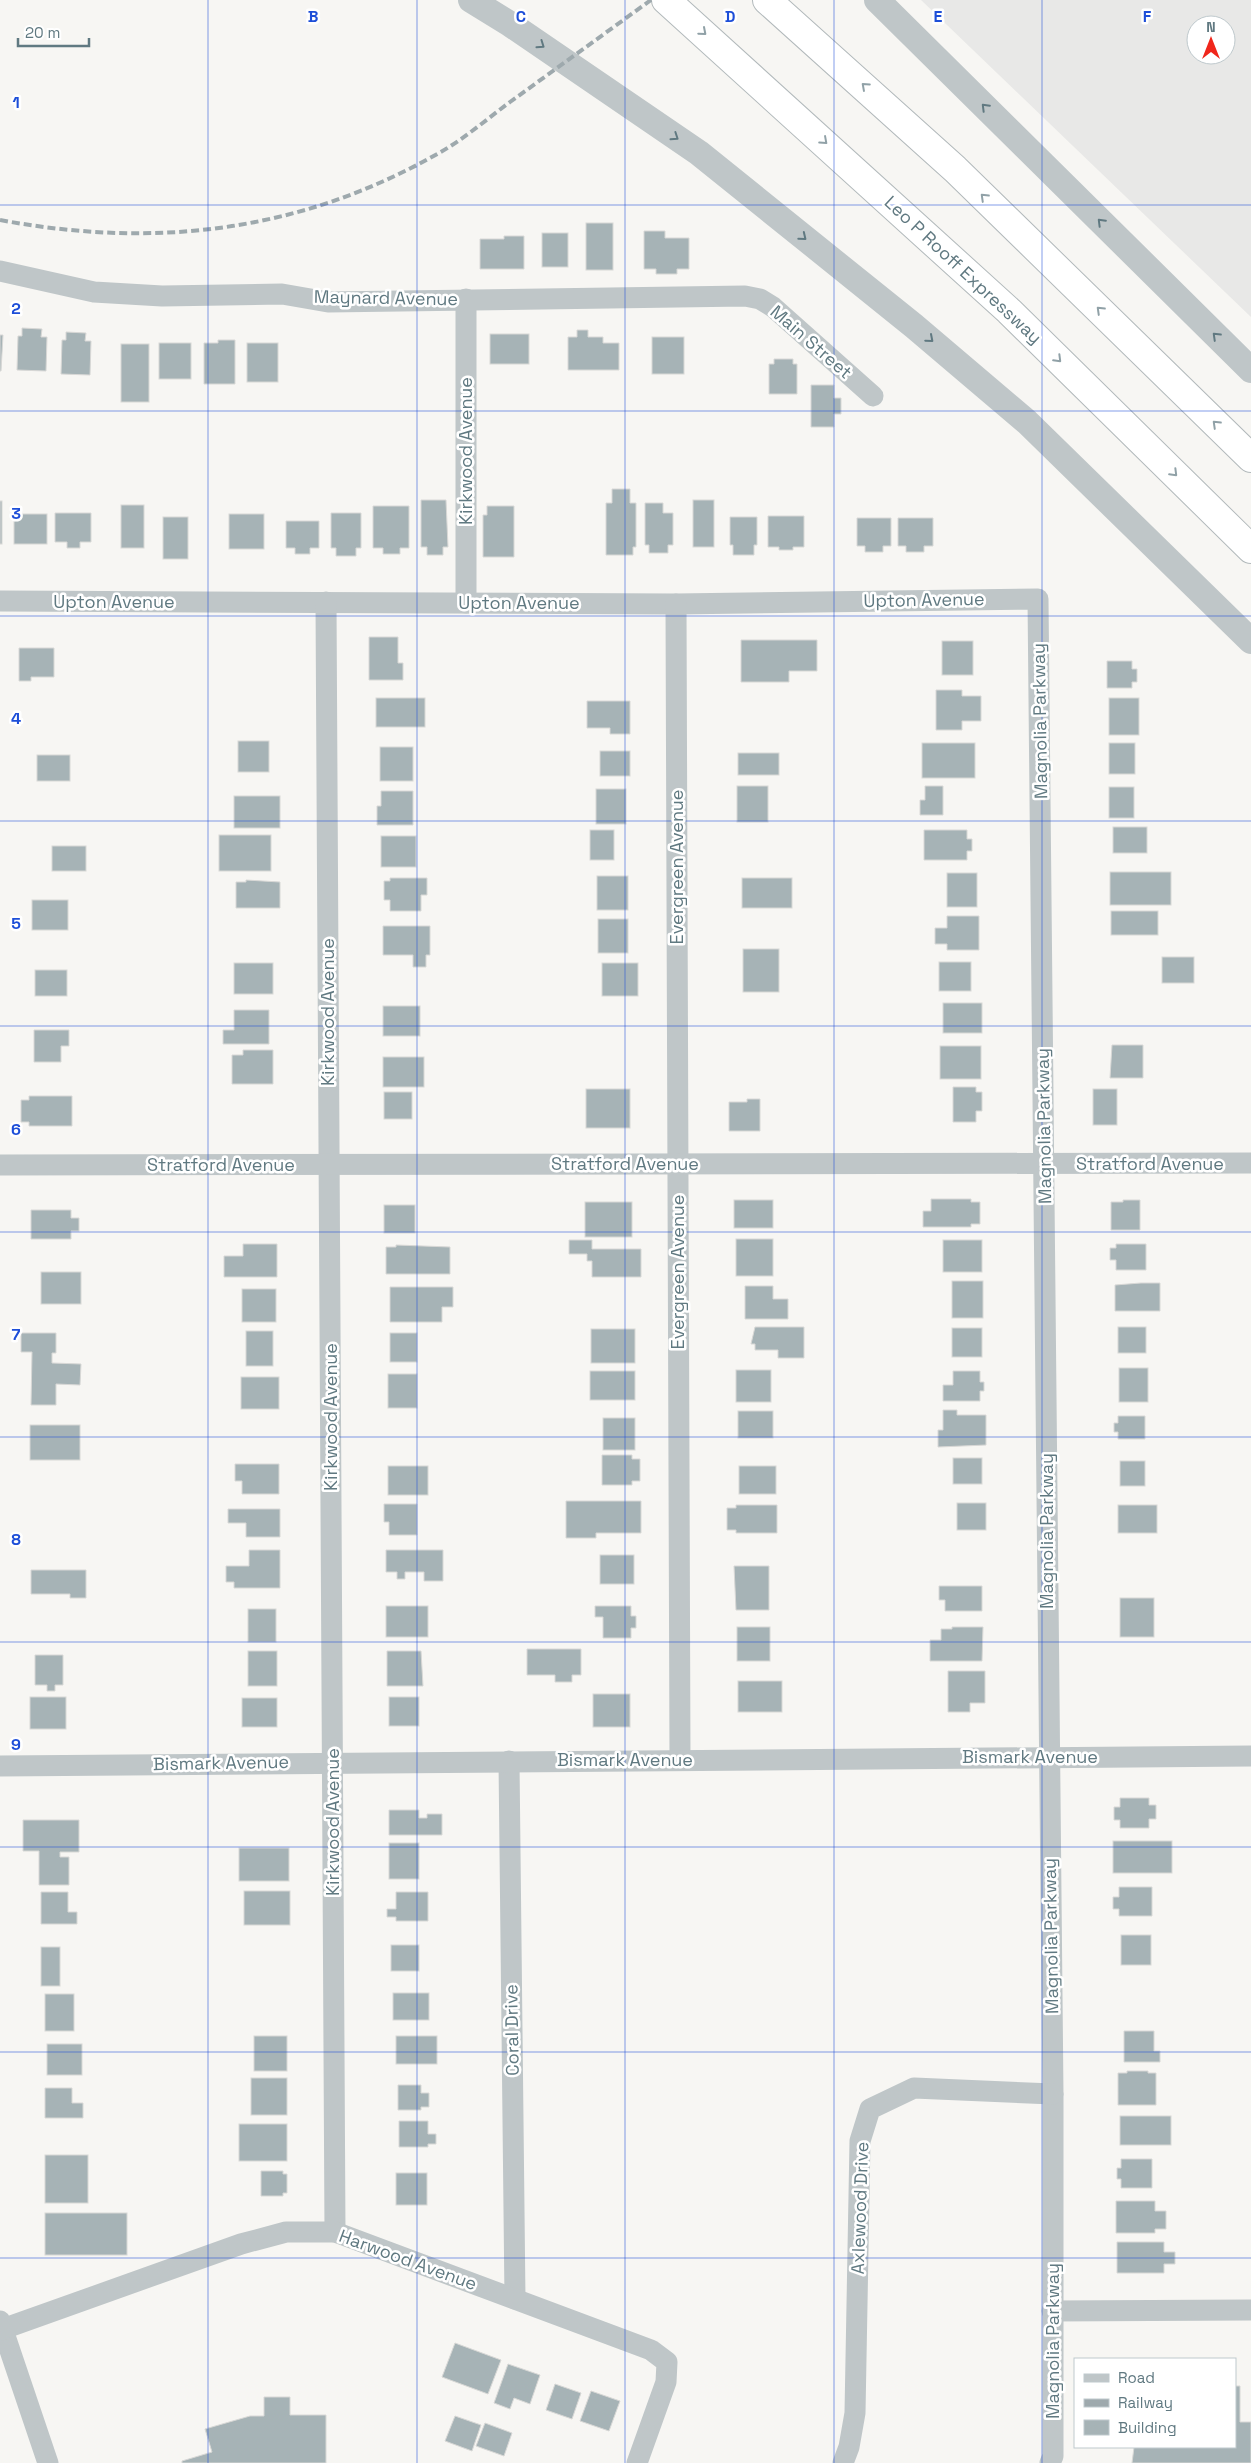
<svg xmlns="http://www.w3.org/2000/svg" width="1251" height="2463" font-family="'Space Grotesk',sans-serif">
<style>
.built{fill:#e8e8e7;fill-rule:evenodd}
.building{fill:#a6b3b6;stroke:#d8d8d6}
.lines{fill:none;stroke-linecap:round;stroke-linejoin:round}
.motorway-casing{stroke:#b2b9bb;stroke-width:30}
.minor{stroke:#bfc6c8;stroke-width:21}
.tertiary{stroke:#bfc6c8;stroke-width:26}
.motorway{stroke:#fff;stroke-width:28}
.rail{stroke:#9ea9ad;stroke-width:4;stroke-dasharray:8 4;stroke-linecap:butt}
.oneway{stroke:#90a1a7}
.oneway2{stroke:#607981}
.grid{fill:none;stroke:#1d4ed8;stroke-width:1;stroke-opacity:0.55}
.labels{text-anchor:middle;stroke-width:5;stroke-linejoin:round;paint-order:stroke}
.street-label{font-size:18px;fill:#607981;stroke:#fff}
.grid-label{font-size:16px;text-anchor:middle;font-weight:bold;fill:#1d4ed8;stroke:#fff;stroke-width:5;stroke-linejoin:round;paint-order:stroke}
</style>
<rect width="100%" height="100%" fill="#f7f6f3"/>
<path class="built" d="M921,0H1251V317ZM1196,25H1226V55H1196Z"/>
<g class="building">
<rect x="586" y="223" width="27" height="47"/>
<polygon points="644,231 665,231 665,238 689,238 689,269 677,269 677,274 656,274 656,269 644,269"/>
<rect x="542" y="233" width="26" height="34"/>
<polygon points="504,236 524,236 524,269 480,269 480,239 504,239"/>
<polygon points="22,328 42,329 41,337 47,337 46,371 17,370 18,336 22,336"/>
<polygon points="577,330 588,330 588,337 603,337 603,343 619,343 619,370 568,370 568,337 577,337"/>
<polygon points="66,332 86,333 85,341 91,341 90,375 61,374 62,340 66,340"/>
<rect x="490" y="334" width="39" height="30"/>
<polygon points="0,335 3,335 1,371 0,371"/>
<rect x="652" y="337" width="32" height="37"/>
<polygon points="218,340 235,340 235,384 204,384 204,343 218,343"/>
<rect x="159" y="343" width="32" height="36"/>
<rect x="247" y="343" width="31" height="39"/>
<rect x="121" y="344" width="28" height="58"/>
<polygon points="774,359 793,359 793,364 797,364 797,394 769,394 769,364 774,364"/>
<polygon points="811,385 834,385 834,398 841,398 841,414 834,414 834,427 811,427"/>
<polygon points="612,489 630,489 630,503 636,503 636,547 633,547 633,555 606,555 606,503 612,503"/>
<polygon points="421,500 446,500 448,547 443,547 443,555 427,555 427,547 421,547"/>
<rect x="693" y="500" width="21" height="47"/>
<rect x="0" y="501" width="2" height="43"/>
<polygon points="645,503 663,503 663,513 673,513 673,545 668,545 668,553 649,553 649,545 645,545"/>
<rect x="121" y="505" width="23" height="43"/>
<polygon points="373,506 409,506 409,548 400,548 400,554 383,554 383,548 373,548"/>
<polygon points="487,506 514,506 514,557 483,557 483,515 487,515"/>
<polygon points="55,513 91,513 91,542 80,542 80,548 67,548 67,542 55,542"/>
<polygon points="331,513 361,513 361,548 356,548 356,556 336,556 336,548 331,548"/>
<rect x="14" y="514" width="33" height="30"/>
<rect x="229" y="514" width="35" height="35"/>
<polygon points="768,516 804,516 804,547 793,547 793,550 779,550 779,547 768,547"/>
<rect x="163" y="517" width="25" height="42"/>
<polygon points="730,517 757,517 757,545 754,545 754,555 733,555 733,545 730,545"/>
<polygon points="857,518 891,518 891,546 883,546 883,552 865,552 865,546 857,546"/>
<polygon points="898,518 933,518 933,546 924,546 924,552 906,552 906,546 898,546"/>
<polygon points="286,521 319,521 319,548 310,548 310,554 295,554 295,548 286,548"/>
<polygon points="369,637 398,637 398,663 403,663 403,680 369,680"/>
<polygon points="741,640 817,640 817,671 789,671 789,682 741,682"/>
<rect x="942" y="641" width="31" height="34"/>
<polygon points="19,648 54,648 54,677 31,677 31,681 19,681"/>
<polygon points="1107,661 1132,661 1132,669 1137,669 1137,682 1132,682 1132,688 1107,688"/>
<polygon points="936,690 962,690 962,696 981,696 981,721 962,721 962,730 936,730"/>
<rect x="376" y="698" width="49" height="29"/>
<rect x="1109" y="698" width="30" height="37"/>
<polygon points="587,701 630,701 630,734 610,734 610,728 587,728"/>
<rect x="238" y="741" width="31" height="31"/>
<rect x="922" y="743" width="53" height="35"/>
<rect x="1109" y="743" width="26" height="31"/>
<rect x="380" y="747" width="33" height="34"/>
<rect x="600" y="751" width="30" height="25"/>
<rect x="738" y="753" width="41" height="22"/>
<rect x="37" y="755" width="33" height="26"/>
<rect x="737" y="786" width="31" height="36"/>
<polygon points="925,786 943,786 943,815 920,815 920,800 925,800"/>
<rect x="1109" y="787" width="25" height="31"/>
<rect x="596" y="789" width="30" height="35"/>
<polygon points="381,791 413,791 413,825 377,825 377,806 381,806"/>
<rect x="234" y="796" width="46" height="32"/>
<rect x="1113" y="827" width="34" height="26"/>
<rect x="590" y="830" width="24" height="30"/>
<polygon points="924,830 967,830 967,839 972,839 972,851 967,851 967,860 924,860"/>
<rect x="219" y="835" width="52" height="36"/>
<rect x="381" y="836" width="35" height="31"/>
<rect x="52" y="846" width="34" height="25"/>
<rect x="1110" y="872" width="61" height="33"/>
<rect x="947" y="873" width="30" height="34"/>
<rect x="597" y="876" width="31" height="34"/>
<polygon points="390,878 427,878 427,895 421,895 421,911 390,911 390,900 384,900 384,881 390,881"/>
<rect x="742" y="878" width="50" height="30"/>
<polygon points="246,880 280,882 280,908 236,908 236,882 246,882"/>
<rect x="32" y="900" width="36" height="30"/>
<rect x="1111" y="911" width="47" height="24"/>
<polygon points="947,916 979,916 979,950 947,950 947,944 935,944 935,928 947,928"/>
<rect x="598" y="919" width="30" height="34"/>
<polygon points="383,926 430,926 430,955 426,955 426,967 413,967 413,955 383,955"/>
<rect x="743" y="949" width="36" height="43"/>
<rect x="1162" y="957" width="32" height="26"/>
<rect x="939" y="962" width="32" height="29"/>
<rect x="234" y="963" width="39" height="31"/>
<rect x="602" y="963" width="36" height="33"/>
<rect x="35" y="970" width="32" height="26"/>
<rect x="943" y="1003" width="39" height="30"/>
<rect x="383" y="1006" width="37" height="30"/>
<polygon points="234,1010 269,1010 269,1044 223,1044 223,1030 234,1030"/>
<polygon points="34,1030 69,1030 69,1046 61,1046 61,1062 34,1062"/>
<polygon points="1112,1045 1143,1045 1143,1078 1110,1078"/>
<rect x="940" y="1046" width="41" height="33"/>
<polygon points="243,1050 273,1050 273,1084 232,1084 232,1055 243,1055"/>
<rect x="383" y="1057" width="41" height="30"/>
<polygon points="953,1087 976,1087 976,1092 982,1092 982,1111 976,1111 976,1122 953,1122"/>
<rect x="586" y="1089" width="44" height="39"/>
<rect x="1093" y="1089" width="24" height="36"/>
<rect x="384" y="1092" width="28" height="27"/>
<polygon points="29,1096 72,1096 72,1126 29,1126 29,1122 21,1122 21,1100 29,1100"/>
<polygon points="747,1099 760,1099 760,1131 729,1131 729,1102 747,1102"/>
<polygon points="931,1199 971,1199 971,1202 980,1202 980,1224 971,1224 971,1227 923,1227 923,1211 931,1211"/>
<rect x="734" y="1200" width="39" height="28"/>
<polygon points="1123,1200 1140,1200 1140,1230 1111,1230 1111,1202 1123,1202"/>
<rect x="585" y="1202" width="47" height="35"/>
<rect x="384" y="1205" width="31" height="28"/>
<polygon points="31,1210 71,1210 71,1218 79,1218 79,1231 71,1231 71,1239 31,1239"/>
<rect x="736" y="1239" width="37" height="37"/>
<polygon points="569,1240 592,1240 592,1249 641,1249 641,1277 592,1277 592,1261 587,1261 587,1254 569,1254"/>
<rect x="943" y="1240" width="39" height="32"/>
<polygon points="243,1244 277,1244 277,1277 224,1277 224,1256 243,1256"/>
<polygon points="1116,1244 1146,1244 1146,1270 1116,1270 1116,1260 1110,1260 1110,1248 1116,1248"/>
<polygon points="396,1245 450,1247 450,1274 386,1274 386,1247 396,1247"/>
<rect x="41" y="1272" width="40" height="32"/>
<rect x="952" y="1281" width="31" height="37"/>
<polygon points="1141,1283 1160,1283 1160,1311 1115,1311 1115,1285"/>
<polygon points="745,1286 773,1286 773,1299 788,1299 788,1319 745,1319"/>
<polygon points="390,1287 453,1287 453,1307 442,1307 442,1322 390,1322"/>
<rect x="242" y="1289" width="34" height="33"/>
<polygon points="755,1327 804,1327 804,1358 778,1358 778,1350 755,1350 755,1344 751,1344"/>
<rect x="1118" y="1327" width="28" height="26"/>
<rect x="952" y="1328" width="30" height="29"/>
<rect x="591" y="1329" width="44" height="34"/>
<rect x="246" y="1331" width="27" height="35"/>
<polygon points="21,1333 56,1333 56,1353 52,1353 52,1363 81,1364 80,1385 56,1384 56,1405 31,1405 32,1352 21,1352"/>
<rect x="390" y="1333" width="27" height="29"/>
<rect x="1119" y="1368" width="29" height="34"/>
<rect x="736" y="1370" width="35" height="32"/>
<rect x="590" y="1371" width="45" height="29"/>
<polygon points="953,1371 980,1371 980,1382 984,1382 984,1391 980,1391 980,1401 943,1401 943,1385 953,1385"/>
<rect x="388" y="1374" width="29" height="34"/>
<rect x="241" y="1377" width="38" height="32"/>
<polygon points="943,1410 957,1410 957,1415 986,1415 986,1445 938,1447 938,1430 943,1430"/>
<rect x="738" y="1411" width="35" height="27"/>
<polygon points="1118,1416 1145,1416 1145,1439 1118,1439 1118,1432 1114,1432 1114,1423 1118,1423"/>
<rect x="603" y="1418" width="32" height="32"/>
<rect x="30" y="1425" width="50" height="35"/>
<polygon points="602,1455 632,1455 632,1459 640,1459 640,1481 632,1481 632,1485 602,1485"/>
<rect x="953" y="1458" width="29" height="26"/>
<rect x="1120" y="1461" width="25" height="25"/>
<polygon points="235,1464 279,1464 279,1494 242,1494 242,1481 235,1481"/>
<rect x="388" y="1466" width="40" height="29"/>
<rect x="739" y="1466" width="37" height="28"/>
<polygon points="566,1501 641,1501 641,1533 596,1533 596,1538 566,1538"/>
<rect x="957" y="1503" width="29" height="27"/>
<polygon points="384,1504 417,1504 417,1535 389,1535 389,1522 384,1522"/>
<polygon points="736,1505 777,1505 777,1533 736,1533 736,1530 727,1530 727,1508 736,1508"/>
<rect x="1118" y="1505" width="39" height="28"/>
<polygon points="228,1509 280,1509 280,1537 246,1537 246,1523 228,1523"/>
<polygon points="249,1550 280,1550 280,1588 234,1588 234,1582 226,1582 226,1566 249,1566"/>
<polygon points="386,1550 443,1550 443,1581 424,1581 424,1572 405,1572 405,1579 397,1579 397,1572 386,1572"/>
<rect x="600" y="1555" width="34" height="29"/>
<polygon points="734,1566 769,1566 769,1610 736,1610"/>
<polygon points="31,1570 86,1570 86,1598 70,1598 70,1594 31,1594"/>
<polygon points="939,1586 982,1586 982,1611 945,1611 945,1600 939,1600"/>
<rect x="1120" y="1598" width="34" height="39"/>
<rect x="386" y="1606" width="42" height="31"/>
<polygon points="595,1606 631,1606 631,1616 636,1616 636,1628 631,1628 631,1638 603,1638 603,1617 595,1617"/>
<rect x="248" y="1609" width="28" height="33"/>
<rect x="737" y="1627" width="33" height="34"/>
<polygon points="952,1627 983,1627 982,1661 930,1661 930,1640 941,1640 941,1629 952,1629"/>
<polygon points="527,1649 581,1649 581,1675 572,1675 572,1682 555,1682 555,1675 527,1675"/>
<rect x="248" y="1651" width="29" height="35"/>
<polygon points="387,1651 421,1651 423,1686 387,1686"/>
<polygon points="35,1655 63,1655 63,1685 55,1685 55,1691 47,1691 47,1685 35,1685"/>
<polygon points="948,1671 985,1671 985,1703 970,1703 970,1712 948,1712"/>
<rect x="738" y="1681" width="44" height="31"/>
<rect x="593" y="1694" width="37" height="33"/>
<rect x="30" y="1697" width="36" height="32"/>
<rect x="389" y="1697" width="30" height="29"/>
<rect x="242" y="1698" width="35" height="29"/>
<polygon points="1120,1798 1149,1798 1149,1805 1156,1805 1156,1819 1149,1819 1149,1828 1120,1828 1120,1820 1114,1820 1114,1807 1120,1807"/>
<polygon points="389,1810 419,1810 419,1818 427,1818 427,1814 442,1814 442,1835 389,1835"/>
<polygon points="23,1820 79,1820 79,1852 60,1852 60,1857 69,1857 69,1885 39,1885 39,1851 23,1851"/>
<rect x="1113" y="1841" width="59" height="32"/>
<rect x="389" y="1843" width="30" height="36"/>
<rect x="239" y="1848" width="50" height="33"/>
<polygon points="1119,1887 1152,1887 1152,1916 1119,1916 1119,1909 1113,1909 1113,1897 1119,1897"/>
<rect x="244" y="1891" width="46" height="34"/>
<polygon points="41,1892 68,1892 68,1912 77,1912 77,1924 41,1924"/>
<polygon points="396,1892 428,1892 428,1921 396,1921 396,1917 387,1917 387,1909 396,1909"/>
<rect x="1121" y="1935" width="30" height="30"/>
<rect x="391" y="1945" width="28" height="26"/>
<rect x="41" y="1947" width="19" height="39"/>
<rect x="393" y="1993" width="36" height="27"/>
<rect x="45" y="1994" width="29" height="37"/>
<polygon points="1124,2031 1154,2031 1154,2051 1160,2051 1160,2062 1124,2062"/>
<rect x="254" y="2036" width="33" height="35"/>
<rect x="396" y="2036" width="41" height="28"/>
<rect x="47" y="2044" width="35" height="31"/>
<polygon points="1127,2071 1148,2071 1148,2073 1156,2073 1156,2105 1118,2105 1118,2073 1127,2073"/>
<rect x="251" y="2078" width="36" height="37"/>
<polygon points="398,2085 421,2085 421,2093 429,2093 429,2107 421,2107 421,2110 398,2110"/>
<polygon points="45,2088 72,2088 72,2103 83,2103 83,2118 45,2118"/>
<rect x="1120" y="2116" width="51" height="29"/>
<polygon points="399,2121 428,2121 428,2134 436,2134 436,2144 428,2144 428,2147 399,2147"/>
<rect x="239" y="2124" width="48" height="37"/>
<rect x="45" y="2155" width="43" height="48"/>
<polygon points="1121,2159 1152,2159 1152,2188 1121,2188 1121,2179 1117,2179 1117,2168 1121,2168"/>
<polygon points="261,2171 283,2171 283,2174 287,2174 287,2193 283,2193 283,2196 261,2196"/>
<rect x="396" y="2173" width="31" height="32"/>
<polygon points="1116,2201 1155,2201 1155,2211 1166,2211 1166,2229 1155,2229 1155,2233 1116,2233"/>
<rect x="45" y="2213" width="82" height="42"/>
<polygon points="1117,2242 1164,2242 1164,2252 1175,2252 1175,2264 1164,2264 1164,2273 1117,2273"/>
<polygon points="455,2343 501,2360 488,2394 442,2377"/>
<polygon points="508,2364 540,2375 530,2404 514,2398 510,2409 494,2403"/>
<polygon points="555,2384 581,2393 572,2419 546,2410"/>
<polygon points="1235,2386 1240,2386 1240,2422 1251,2422 1251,2463 1132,2463 1134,2447 1235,2447"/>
<polygon points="591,2391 620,2401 609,2431 580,2421"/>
<polygon points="264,2397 290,2397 290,2415 326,2415 326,2463 182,2463 182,2461 212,2452 205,2429 250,2416 264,2416"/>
<polygon points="455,2416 481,2425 472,2451 445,2441"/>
<polygon points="485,2423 512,2433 504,2456 476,2446"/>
</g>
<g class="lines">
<defs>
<g id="motorway">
<polyline points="666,0 1009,311 1251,549"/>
<polyline points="767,0 955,169 1251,458"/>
</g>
</defs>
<use href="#motorway" class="motorway-casing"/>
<g class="minor">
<polyline points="0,271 94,292 162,296 282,294 328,302 745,296 760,299 773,307 873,396"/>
<polyline points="466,299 466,603"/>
<polyline points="0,601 676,604 1038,599 1053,2094 1053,2456 1050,2463"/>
<polyline points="326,602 335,2232"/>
<polyline points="676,604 680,1760"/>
<polyline points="0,1165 1251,1163"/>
<polyline points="509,1761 515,2299"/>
<polyline points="0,1766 1251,1756"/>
<polyline points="1052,2311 1251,2310"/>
<polyline points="0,2321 48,2463"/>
<polyline points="0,2330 241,2244 286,2232 335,2232 651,2350 667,2362 666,2382 637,2463"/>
<polyline points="843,2463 849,2447 855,2413 860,2141 870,2109 914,2088 1053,2094"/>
</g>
<g class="tertiary">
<polyline points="471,0 510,24 699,153 914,326 1027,422 1251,641"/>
<polyline points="877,0 1251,370"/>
</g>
<use href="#motorway" class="motorway"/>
<path class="rail" d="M0,220C156,249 300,232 439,153C464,139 487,119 510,102C557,68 604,34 651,0"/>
</g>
<defs><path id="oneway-chevron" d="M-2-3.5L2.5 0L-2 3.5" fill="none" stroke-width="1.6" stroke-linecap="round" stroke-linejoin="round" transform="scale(1.25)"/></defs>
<g class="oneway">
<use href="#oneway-chevron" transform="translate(703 32) rotate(41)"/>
<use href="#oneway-chevron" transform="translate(865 86) rotate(-138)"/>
<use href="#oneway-chevron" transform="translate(824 141) rotate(42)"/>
<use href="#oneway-chevron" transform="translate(984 197) rotate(-136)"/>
<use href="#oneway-chevron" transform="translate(1100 310) rotate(-136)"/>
<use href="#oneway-chevron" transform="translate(1058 359) rotate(45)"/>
<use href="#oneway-chevron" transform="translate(1216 424) rotate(-136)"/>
<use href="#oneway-chevron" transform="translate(1174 473) rotate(45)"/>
</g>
<g class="oneway2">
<use href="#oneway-chevron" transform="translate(541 45) rotate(35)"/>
<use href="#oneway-chevron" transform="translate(985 107) rotate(-135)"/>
<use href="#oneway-chevron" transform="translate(675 137) rotate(34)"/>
<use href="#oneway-chevron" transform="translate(1101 222) rotate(-135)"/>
<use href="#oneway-chevron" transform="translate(803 237) rotate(39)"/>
<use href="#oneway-chevron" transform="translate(1216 336) rotate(-136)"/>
<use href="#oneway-chevron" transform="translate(930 339) rotate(41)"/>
</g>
<path class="grid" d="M208,0V2463M417,0V2463M625,0V2463M834,0V2463M1042,0V2463M0,205H1251M0,411H1251M0,616H1251M0,821H1251M0,1026H1251M0,1232H1251M0,1437H1251M0,1642H1251M0,1847H1251M0,2052H1251M0,2258H1251"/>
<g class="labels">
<g class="street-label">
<text transform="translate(963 270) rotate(43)" y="6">Leo P Rooff Expressway</text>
<text transform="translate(386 298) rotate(1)" y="6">Maynard Avenue</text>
<text transform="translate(811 342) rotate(41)" y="6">Main Street</text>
<text transform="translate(466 451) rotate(-90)" y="6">Kirkwood Avenue</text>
<text transform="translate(924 600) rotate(-1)" y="6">Upton Avenue</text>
<text x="114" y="608">Upton Avenue</text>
<text x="519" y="609">Upton Avenue</text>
<text transform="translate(1040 721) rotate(-91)" y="6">Magnolia Parkway</text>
<text transform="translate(677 867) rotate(-90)" y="6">Evergreen Avenue</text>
<text transform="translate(328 1012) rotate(-90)" y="6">Kirkwood Avenue</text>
<text transform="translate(1044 1126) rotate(-91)" y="6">Magnolia Parkway</text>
<text x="625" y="1170">Stratford Avenue</text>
<text x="1150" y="1170">Stratford Avenue</text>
<text x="221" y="1171">Stratford Avenue</text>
<text transform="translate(678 1272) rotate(-90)" y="6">Evergreen Avenue</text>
<text transform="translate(331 1417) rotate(-90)" y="6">Kirkwood Avenue</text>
<text transform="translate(1047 1531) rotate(-90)" y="6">Magnolia Parkway</text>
<text x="1030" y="1763">Bismark Avenue</text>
<text x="625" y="1766">Bismark Avenue</text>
<text transform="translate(221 1763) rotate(-1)" y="6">Bismark Avenue</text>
<text transform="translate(333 1822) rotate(-90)" y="6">Kirkwood Avenue</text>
<text transform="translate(1051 1936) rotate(-91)" y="6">Magnolia Parkway</text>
<text transform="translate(512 2030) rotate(-91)" y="6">Coral Drive</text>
<text transform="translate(860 2208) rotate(-88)" y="6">Axlewood Drive</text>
<text transform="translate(408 2260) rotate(20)" y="6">Harwood Avenue</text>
<text transform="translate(1053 2341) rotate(-90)" y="6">Magnolia Parkway</text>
</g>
</g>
<g class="grid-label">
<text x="313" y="22">B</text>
<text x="521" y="22">C</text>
<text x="730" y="22">D</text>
<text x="938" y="22">E</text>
<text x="1147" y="22">F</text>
<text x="16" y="108">1</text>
<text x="16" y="314">2</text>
<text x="16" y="519">3</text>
<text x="16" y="724">4</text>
<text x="16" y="929">5</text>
<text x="16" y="1135">6</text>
<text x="16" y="1340">7</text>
<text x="16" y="1545">8</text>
<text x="16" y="1750">9</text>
</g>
<rect x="1074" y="2358" width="162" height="90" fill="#ffffff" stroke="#bfc9cd"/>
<rect x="1084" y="2374" width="25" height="8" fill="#bfc6c8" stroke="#bfc9cd"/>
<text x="1118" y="2383" font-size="15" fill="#607981">Road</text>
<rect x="1084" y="2399" width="25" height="8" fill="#9ea9ad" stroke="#bfc9cd"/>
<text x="1118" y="2408" font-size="15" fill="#607981">Railway</text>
<rect x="1084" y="2420" width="25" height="15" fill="#a6b3b6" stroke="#bfc9cd"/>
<text x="1118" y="2433" font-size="15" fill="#607981">Building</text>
<g transform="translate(1211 40)"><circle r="24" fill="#ffffff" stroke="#bfc9cd"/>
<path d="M0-4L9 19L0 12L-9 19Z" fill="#f0261b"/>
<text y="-8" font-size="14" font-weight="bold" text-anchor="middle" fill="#607981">N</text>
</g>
<path d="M18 38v8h71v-8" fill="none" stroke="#607981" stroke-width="2.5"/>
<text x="25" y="38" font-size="15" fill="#607981" stroke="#ffffff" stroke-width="4" paint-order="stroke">20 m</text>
</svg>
